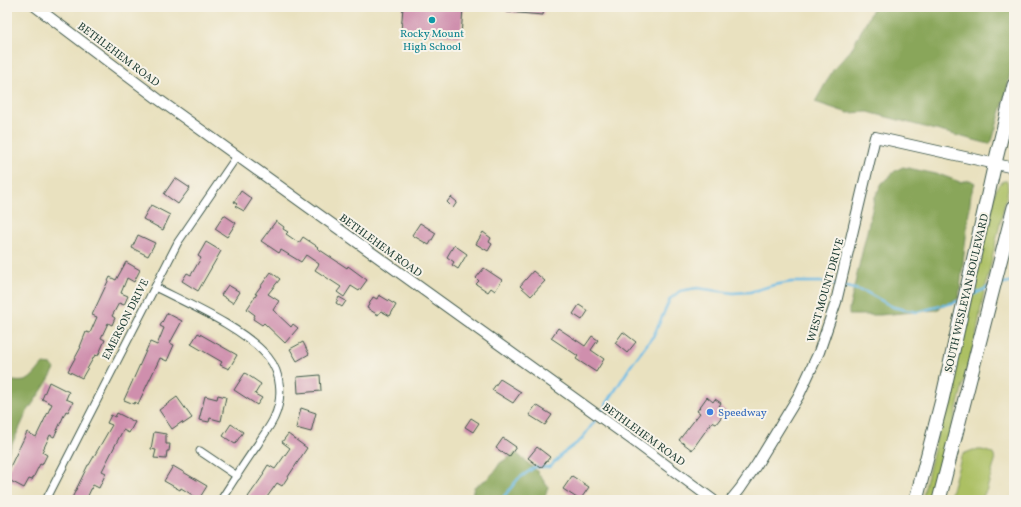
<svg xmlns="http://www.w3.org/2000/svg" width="1021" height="507" font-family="Vollkorn,serif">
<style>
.green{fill:#acc064;stroke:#667e4c}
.forest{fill:#89a65a;stroke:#547247}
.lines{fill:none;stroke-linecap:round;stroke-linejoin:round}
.stream{stroke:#6bbbe6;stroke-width:2.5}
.building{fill:#cf8fad}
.street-casing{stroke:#3d5649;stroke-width:9}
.secondary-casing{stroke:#3d5649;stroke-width:12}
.highway-casing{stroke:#3d5649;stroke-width:15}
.street{stroke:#fff;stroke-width:7}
.secondary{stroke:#fff;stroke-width:10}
.highway{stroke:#fff;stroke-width:13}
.culture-dot{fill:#0f9aa8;stroke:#f7f3e8;stroke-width:1.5}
.shop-dot{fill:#3f7fe0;stroke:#f7f3e8;stroke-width:1.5}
.labels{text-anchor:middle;stroke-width:4;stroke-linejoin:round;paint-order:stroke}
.culture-label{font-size:11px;fill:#0d838f;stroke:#f7f3e8}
.street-label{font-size:11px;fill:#1f3d34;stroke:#f7f3e8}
.shop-label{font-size:11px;fill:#366cbe;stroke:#f7f3e8;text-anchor:start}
</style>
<rect width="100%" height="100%" fill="#f7f3e8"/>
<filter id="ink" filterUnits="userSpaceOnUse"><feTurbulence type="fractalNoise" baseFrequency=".025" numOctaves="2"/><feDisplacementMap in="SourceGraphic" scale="8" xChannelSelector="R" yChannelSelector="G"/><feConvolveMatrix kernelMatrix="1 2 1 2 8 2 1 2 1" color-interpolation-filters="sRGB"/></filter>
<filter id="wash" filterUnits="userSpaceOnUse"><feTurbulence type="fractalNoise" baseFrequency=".012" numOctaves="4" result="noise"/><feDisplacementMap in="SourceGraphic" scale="16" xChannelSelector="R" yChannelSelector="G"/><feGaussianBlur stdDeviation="0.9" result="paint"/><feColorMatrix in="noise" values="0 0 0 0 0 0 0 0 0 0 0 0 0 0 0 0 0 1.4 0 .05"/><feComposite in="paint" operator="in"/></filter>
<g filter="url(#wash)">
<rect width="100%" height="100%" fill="#e9e1bf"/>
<g class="green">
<polygon points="1004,181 1007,181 1008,189 982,302 977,332 933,500 922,500 995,192 999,184"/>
<polygon points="973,450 982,450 992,453 994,456 995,461 987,489 981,500 949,500 961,458 963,454"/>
</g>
<g class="forest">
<polygon points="874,7 1014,7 1014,54 1006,94 992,141 989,144 868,112 848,113 815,102 833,70 851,50"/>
<polygon points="903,167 941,175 960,182 970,180 975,183 971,194 959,298 936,310 880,315 849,315 849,309 875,197 882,183 895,171"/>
<path d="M43,364L52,365L55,369L46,384L27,412L7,455V380C29,384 29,380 43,364Z"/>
<polygon points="516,453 536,470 548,487 546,494 542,500 471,500 474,487 487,479 495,471 500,463"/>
</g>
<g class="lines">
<g class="stream">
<polyline points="999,284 1014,281"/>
<polyline points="843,286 866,292 893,307 906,310 917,312 960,301"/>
<polyline points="970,296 989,287"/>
<polyline points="600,414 632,364 654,335 670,299 680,291 697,288 733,293 750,292 774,285 791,282 824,282 838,285"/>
<polyline points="501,500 518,479 535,467 549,467 558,459 561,455 581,440 597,418"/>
</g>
</g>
<g id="blocks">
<g class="building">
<polygon points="403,7 463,7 461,37 401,32"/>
<polygon points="506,7 544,7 543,15 506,12"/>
<polygon points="175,178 190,188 178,204 164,194"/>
<polygon points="241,191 252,199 244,211 235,206 237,204 234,202"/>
<polygon points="451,197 457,202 453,208 447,202"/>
<polygon points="151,205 170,215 163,230 143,219"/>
<polygon points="224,215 236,223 227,237 215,229"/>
<polygon points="276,221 284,227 283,229 288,232 286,234 299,243 303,237 318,247 317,248 347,268 348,266 367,280 359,291 351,286 344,297 337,292 341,287 315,270 319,264 306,255 301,262 281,250 279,253 261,241"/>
<polygon points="420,223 436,233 429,245 412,235"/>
<polygon points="483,232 491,238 489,242 492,244 488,251 476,244"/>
<polygon points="138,235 155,243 148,256 132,248"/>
<polygon points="206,242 221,251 198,291 182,281 187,273 191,275 201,258 198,256"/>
<polygon points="454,245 467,254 458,269 452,265 454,262 447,257"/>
<polygon points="126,262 140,270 134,282 127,278 121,293 128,296 124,305 119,303 112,316 115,318 112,325 108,323 101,338 105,340 98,356 95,355 82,378 68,371 81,347 80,347 86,332 90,333 97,317 92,315 110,277 116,280"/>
<polygon points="484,268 502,280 495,291 491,288 488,292 476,284 479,281 476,278"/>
<polygon points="533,271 545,281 531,296 520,286"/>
<polygon points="271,272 280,279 268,294 279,301 273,310 291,327 293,324 298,328 285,343 264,323 262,325 253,319 255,315 247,309 257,294 255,294"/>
<polygon points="228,285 240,292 233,303 221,295"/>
<polygon points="379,295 396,305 390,316 381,311 378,315 367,308 373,297 377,299"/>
<polygon points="339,297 346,301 342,307 336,303"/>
<polygon points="579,305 588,311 582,320 573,314"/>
<polygon points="167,313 182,321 170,343 174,345 167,361 160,358 138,404 135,402 134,404 124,400 150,342 157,345 164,328 160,326"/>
<polygon points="558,328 585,346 592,336 598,340 591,350 604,359 596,372 576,359 578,356 551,338"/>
<polygon points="623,332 636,342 627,353 615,343"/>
<polygon points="198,333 237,355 229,369 220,365 222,362 191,344"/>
<polygon points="303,342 309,354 297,361 290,349"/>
<polygon points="245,373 261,384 255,394 262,398 257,405 234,390"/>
<polygon points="320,375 321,391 298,393 297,377"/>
<polygon points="500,379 521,392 513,403 492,390"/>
<polygon points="49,382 69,392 66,399 73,402 68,412 66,411 54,437 50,435 42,452 47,455 42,465 40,464 32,480 29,479 24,488 7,479 7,473 27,432 36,437 52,404 42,399"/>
<polygon points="218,395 226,397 221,421 210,418 209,422 199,420 205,396 217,399"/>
<polygon points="177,397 192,418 183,424 182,422 172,429 159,410"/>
<polygon points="707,397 713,402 715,399 721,403 719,406 726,411 716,424 712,422 692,450 679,440 700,413 697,411"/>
<polygon points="536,405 552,415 545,425 529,415"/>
<polygon points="301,408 316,413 311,432 296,428"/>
<polygon points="117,413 135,422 129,433 123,430 102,471 106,473 99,488 93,485 86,500 71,500 88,465 89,465 112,425 107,423 111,415 115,417"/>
<polygon points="471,418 479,423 473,432 465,427"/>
<polygon points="231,424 243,432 235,444 223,436"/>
<polygon points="154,432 166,434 166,444 170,444 169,451 167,451 166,459 154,458 156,450 151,449"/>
<polygon points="288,434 307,448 282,486 277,483 265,500 251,500 248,497 264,474 263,473 268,465 275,469 290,448 282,442"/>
<polygon points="503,438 516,447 509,457 496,448"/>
<polygon points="537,447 550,457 541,468 528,458"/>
<polygon points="173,466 207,486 199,499 181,488 180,490 164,481"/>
<polygon points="572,476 589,487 580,500 563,489"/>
</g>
</g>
</g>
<g filter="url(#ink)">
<use href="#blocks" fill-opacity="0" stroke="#3d5649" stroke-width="1"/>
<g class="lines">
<defs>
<g id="street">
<path d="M155,287C188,304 244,328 268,357C282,374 283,399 274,418C270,427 263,435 258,444C245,462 233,481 221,500"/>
<polyline points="200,451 237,476"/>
<polyline points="46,500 178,242 237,156"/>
</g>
<g id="secondary">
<polyline points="36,7 158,99 631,439 713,500"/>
<polyline points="731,500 740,489 757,464 799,395 819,352 836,302 875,137 1014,168"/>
</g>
<g id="highway">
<polyline points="916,500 942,400 995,163 1014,85"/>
<polyline points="939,500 1014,207"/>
</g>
</defs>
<use href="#street" class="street-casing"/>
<use href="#secondary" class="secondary-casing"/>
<use href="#highway" class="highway-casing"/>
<use href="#street" class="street"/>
<use href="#secondary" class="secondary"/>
<use href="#highway" class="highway"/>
</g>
</g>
<circle class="culture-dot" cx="432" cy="20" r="4"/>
<circle class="shop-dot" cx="710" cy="412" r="4"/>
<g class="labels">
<g class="culture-label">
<text x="432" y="37">Rocky Mount<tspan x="432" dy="13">High School</tspan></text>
</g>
<g class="street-label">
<text transform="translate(119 54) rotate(37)" y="4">BETHLEHEM ROAD</text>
<text transform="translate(381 245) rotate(36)" y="4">BETHLEHEM ROAD</text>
<text transform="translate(825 290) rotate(-74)" y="4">WEST MOUNT DRIVE</text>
<text transform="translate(966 293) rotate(-77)" y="4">SOUTH WESLEYAN BOULEVARD</text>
<text transform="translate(125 319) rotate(-63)" y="4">EMERSON DRIVE</text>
<text transform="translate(644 434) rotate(36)" y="4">BETHLEHEM ROAD</text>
</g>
<g class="shop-label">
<text x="718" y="416">Speedway</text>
</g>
</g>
<rect width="1021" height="507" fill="none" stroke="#f7f3e8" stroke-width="24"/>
</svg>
